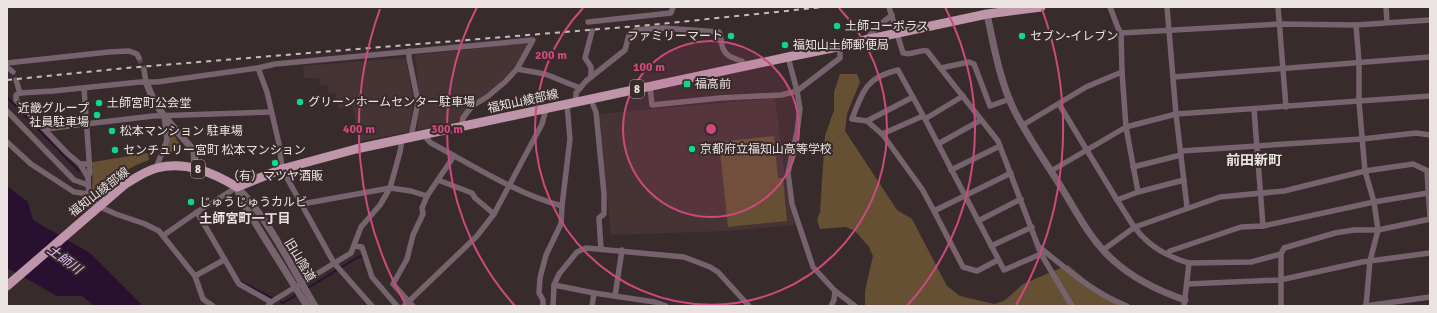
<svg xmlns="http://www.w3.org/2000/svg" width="1437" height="313" viewBox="0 0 1437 313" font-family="Signika,'Noto Sans JP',sans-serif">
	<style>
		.built { fill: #463334 }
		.green { fill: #665034 }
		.water { fill: #291031 }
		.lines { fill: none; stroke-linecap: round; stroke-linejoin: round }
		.stream { stroke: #291031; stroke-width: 2 }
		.minor-tunnel { stroke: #534647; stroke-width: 5.5; stroke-dasharray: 5.5 3; stroke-linecap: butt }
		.minor { stroke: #77636d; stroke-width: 5.5 }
		.tertiary { stroke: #77636d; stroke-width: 7 }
		.primary { stroke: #bf95aa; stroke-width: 9 }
		.rail { stroke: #c6bcbc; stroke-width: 2; stroke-dasharray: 5 5; stroke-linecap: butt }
		.ring { fill: none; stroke: #cc4a7d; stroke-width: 2 }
		.poi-dot { fill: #09d98b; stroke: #382b2c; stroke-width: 1.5 }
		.labels { text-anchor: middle; stroke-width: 4; stroke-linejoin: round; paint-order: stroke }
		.shield { fill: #382b2c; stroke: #b5abab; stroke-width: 1 }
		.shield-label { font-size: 11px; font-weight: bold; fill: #ebe2e2 }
		.poi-label { font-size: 12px; fill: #ebe2e2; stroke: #382b2c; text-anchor: start }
		.street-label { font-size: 12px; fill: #ebe2e2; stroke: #382b2c }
		.neighbourhood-label { font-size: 13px; font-weight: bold; fill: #ebe2e2; stroke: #382b2c }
		.water-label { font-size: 13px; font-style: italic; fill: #eebffe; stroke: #382b2c }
		.quarter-label { font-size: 14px; font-weight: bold; fill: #ebe2e2; stroke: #382b2c }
		.centre { fill: #cc4a7d; stroke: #382b2c; stroke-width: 2 }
		.ring-label { font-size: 12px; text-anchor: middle; font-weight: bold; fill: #cc4a7d; stroke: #382b2c; stroke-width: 4; stroke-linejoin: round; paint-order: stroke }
	</style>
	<rect width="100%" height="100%" fill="#382b2c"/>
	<g class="built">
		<polygon points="527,43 528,46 519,69 473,106 460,123 417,130 420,105 415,55"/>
		<polygon points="403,58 406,59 413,101 409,132 360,141 352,106 339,109 335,93 329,94 327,85 321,86 319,78 304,78 303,66"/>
		<polygon points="775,98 786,184 795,225 728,231 611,235 598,114"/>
	</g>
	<g class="green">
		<polygon points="840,74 857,74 860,82 847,114 845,131 897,210 912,219 947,286 960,296 994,304 1004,301 1023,284 1068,265 1103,294 1126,306 865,306 865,291 873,256 869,247 855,231 846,227 820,229 817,220 820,212 825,136 834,110 834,92"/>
		<polygon points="170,135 174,135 182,148 181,152 173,152 166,153 165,152"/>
		<polygon points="774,136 778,178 783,178 787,221 728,227 719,142"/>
		<path d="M148,153L149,160C127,167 110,181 92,195L93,162Z"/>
	</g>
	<polygon class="water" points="7,186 28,202 33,220 90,253 143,306 94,306 82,296 57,296 7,268"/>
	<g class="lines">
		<g class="stream">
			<polyline points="7,97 79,171"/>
			<polyline points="241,282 274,299"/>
			<polyline points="306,289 360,256 362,256 363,258"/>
			<polyline points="281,302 283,303 298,294"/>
		</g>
		<polyline class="minor-tunnel" points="139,58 144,70"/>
		<g class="minor">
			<path d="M889,7L903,53C912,56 919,49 927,51L998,141L1041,254L1072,306"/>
			<path d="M1110,7L1118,28L1121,33L1122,72L1126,127L1138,192L1117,200C1126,213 1133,229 1145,239C1156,250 1174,259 1189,263"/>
			<polyline points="1167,7 1176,114 1187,207"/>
			<polyline points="1278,7 1286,107"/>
			<polyline points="1386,7 1387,22"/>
			<polyline points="588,22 671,13 673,7"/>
			<polyline points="1356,25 1359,62 1359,102 1365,171 1374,202 1378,230 1370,261 1366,306"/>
			<polyline points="1121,33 1279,24 1356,25 1430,20"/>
			<polyline points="866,39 877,27 892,15"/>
			<polyline points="409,51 409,58 418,102 411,137"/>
			<polyline points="788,57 797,91 800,109 797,132 788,173 792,204 813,267 835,291 855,306"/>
			<polyline points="7,63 109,52 129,51 137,54 139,58"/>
			<polyline points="7,67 13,72"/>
			<polyline points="258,68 267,92 279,144 282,169 334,263 372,306"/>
			<polyline points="941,68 969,62 974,64 990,106 1010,99"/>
			<polyline points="517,69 545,74 580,88"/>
			<polyline points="144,70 146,82"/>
			<polyline points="591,77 591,67 585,58 592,31"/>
			<polyline points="1173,77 1430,57"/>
			<polyline points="16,80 20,93"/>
			<polyline points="650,86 652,105 720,98 781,95 797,91 840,58 840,46"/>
			<polyline points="84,88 90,173 88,177 89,198 98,206 116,214 145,224 159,231 195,276 203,299 213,306"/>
			<polyline points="963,96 925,119 1004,270 1041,254"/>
			<path d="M576,102V93L586,81L625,50L629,35L636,30L648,29L663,28L719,32C721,36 721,41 722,45C724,56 733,58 742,61L743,67"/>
			<polyline points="1059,104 1117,200"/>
			<polyline points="593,105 596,112 604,194 604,214 599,218 601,249"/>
			<polyline points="1254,109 1263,226"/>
			<polyline points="7,111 74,180 88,185"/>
			<path d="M925,119L898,70C867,77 863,90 852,119L867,121L883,135L922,189L934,211L1011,173"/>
			<polyline points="867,121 913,97"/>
			<polyline points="1023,125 1086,87 1122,72"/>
			<polyline points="44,129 153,116 271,112"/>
			<path d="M427,134V139L431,143C474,166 515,193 562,206"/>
			<polyline points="882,134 923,116"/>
			<polyline points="7,142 31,164 74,192 89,194"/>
			<polyline points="938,144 981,120"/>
			<polyline points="1181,151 1362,139 1416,133 1430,135"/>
			<polyline points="80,164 88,177"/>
			<polyline points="90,164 80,164 67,153 16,100 16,95 20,93 53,91 140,82 157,82 258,68 275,64 533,40 517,69 505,82 487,97 472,106 463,118 461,127"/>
			<polyline points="1133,167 1181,155"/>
			<polyline points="156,168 167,140 164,116"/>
			<polyline points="951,170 1000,146"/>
			<polyline points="1051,171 1126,127 1176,114 1430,96"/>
			<polyline points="1427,171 1430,218"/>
			<polyline points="438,180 472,193 475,198 494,214"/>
			<polyline points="1138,192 1184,180"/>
			<polyline points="302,204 390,188 411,191 427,196 454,156"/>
			<polyline points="934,211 963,267 977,271 998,260"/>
			<polyline points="197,212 239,284 271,302"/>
			<polyline points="978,221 1021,199"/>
			<polyline points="164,235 197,212 237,187"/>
			<polyline points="354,246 362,247 372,277 397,306"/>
			<polyline points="991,246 1032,227"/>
			<path d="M1039,247C1067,269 1093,293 1127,306"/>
			<polyline points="1103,250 1135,227 1220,197 1284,191 1365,171 1413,164 1430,172"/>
			<polyline points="1167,254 1170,251 1241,227 1263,226 1374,202 1428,193"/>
			<polyline points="195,276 224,260"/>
			<polyline points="1187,284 1280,280 1362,262 1430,253"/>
			<polyline points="554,285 594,293 655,302 666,306"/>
			<polyline points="615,296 622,250"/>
			<polyline points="268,306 271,302 351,253 361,227 380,205 390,188 400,152 402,139"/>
			<polyline points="404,306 477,236 494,214 542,124 546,109"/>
			<polyline points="413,306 393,284 407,259 413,235 423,214 422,208 427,196"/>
			<polyline points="543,306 543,300 539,293 540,278 546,255 561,224 562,206 570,139 567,104"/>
			<polyline points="553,306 554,285 559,274 577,252 586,248 684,257 710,267 718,272 749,306"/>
			<polyline points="592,306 594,293"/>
			<polyline points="831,306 834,300 835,291"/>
			<polyline points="1184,306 1189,263 1251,262 1281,254 1284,248 1335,233 1354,230 1378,230 1430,219"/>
			<polyline points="1281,306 1281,254"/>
			<polyline points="1365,306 1430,297"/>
		</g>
		<g class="tertiary">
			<path d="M987,14C994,47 1000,82 1015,112C1029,139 1047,164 1063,190C1078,215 1092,242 1114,261C1135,280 1159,291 1185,300"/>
			<polyline points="146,82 154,101 164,116 194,151 195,168"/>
			<path d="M237,187C269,219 291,267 315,306"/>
			<polyline points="238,191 244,205 307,306"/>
		</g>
		<path class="primary" d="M7,286L124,185C134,179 145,171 157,168C186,161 212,172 237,187L282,169L356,149L788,57L852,44L865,40L987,14L1041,7"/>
		<polyline class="rail" points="7,80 126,68 650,25 824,7"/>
	</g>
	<circle cx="711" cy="129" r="88" fill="#cc4a7d" fill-opacity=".12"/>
	<g class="ring">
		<circle cx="711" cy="129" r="88"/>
		<path d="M839 8A176 176 0 1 1 583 8"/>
		<path d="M515 306A264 264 0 0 1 477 7M945 7A264 264 0 0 1 907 306"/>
		<path d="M406 305A352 352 0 0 1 380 9M1042 9A352 352 0 0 1 1016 305"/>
	</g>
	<g class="poi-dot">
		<circle cx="837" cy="26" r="4"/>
		<circle cx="731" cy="36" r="4"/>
		<circle cx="1022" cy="36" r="4"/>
		<circle cx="785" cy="45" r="4"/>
		<rect x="683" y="80" width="8" height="8" rx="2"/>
		<circle cx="300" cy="102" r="4"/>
		<circle cx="99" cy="103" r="4"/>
		<circle cx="97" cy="115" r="4"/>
		<circle cx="112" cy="131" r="4"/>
		<circle cx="692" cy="149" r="4"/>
		<circle cx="115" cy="150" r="4"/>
		<circle cx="275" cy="163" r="4"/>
		<circle cx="191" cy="202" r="4"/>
	</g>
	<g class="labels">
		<g class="shield">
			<rect x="630" y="80" width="14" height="18" rx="3"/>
			<rect x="191" y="160" width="14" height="18" rx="3"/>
		</g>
		<g class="shield-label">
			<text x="637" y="93">8</text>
			<text x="198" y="173">8</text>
		</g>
		<g class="poi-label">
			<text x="845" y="30">土師コーポラス</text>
			<text x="723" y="40" text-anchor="end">ファミリーマート</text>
			<text x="1030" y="40">セブン-イレブン</text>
			<text x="793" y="49">福知山土師郵便局</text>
			<text x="695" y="88">福高前</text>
			<text x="308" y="106">グリーンホームセンター駐車場</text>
			<text x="107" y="107">土師宮町公会堂</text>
			<text x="89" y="112" text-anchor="end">近畿グループ<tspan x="89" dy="14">社員駐車場</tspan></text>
			<text x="120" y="135">松本マンション 駐車場</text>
			<text x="700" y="153">京都府立福知山高等学校</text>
			<text x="123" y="154">センチュリー宮町 松本マンション</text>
			<text x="275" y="180" text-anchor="middle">（有）マツヤ酒販</text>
			<text x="199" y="206">じゅうじゅうカルビ</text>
		</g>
		<g class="street-label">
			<text transform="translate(523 101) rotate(-12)" y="4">福知山綾部線</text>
			<text transform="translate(99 192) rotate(-38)" y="4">福知山綾部線</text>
			<text transform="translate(300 260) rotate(59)" y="4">旧山陰道</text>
		</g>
		<g class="neighbourhood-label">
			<text x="245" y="223">土師宮町一丁目</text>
		</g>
		<g class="water-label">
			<text transform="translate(65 259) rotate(36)" y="5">土師川</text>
		</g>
		<g class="quarter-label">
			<text x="1254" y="165">前田新町</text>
		</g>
	</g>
	<circle cx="711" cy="129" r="6" class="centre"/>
	<g class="ring-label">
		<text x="551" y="59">200 m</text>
		<text x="649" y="71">100 m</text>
		<text x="447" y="133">300 m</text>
		<text x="359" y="133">400 m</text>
	</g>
	<rect width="1437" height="313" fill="none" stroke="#ebe2e2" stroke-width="16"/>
</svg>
